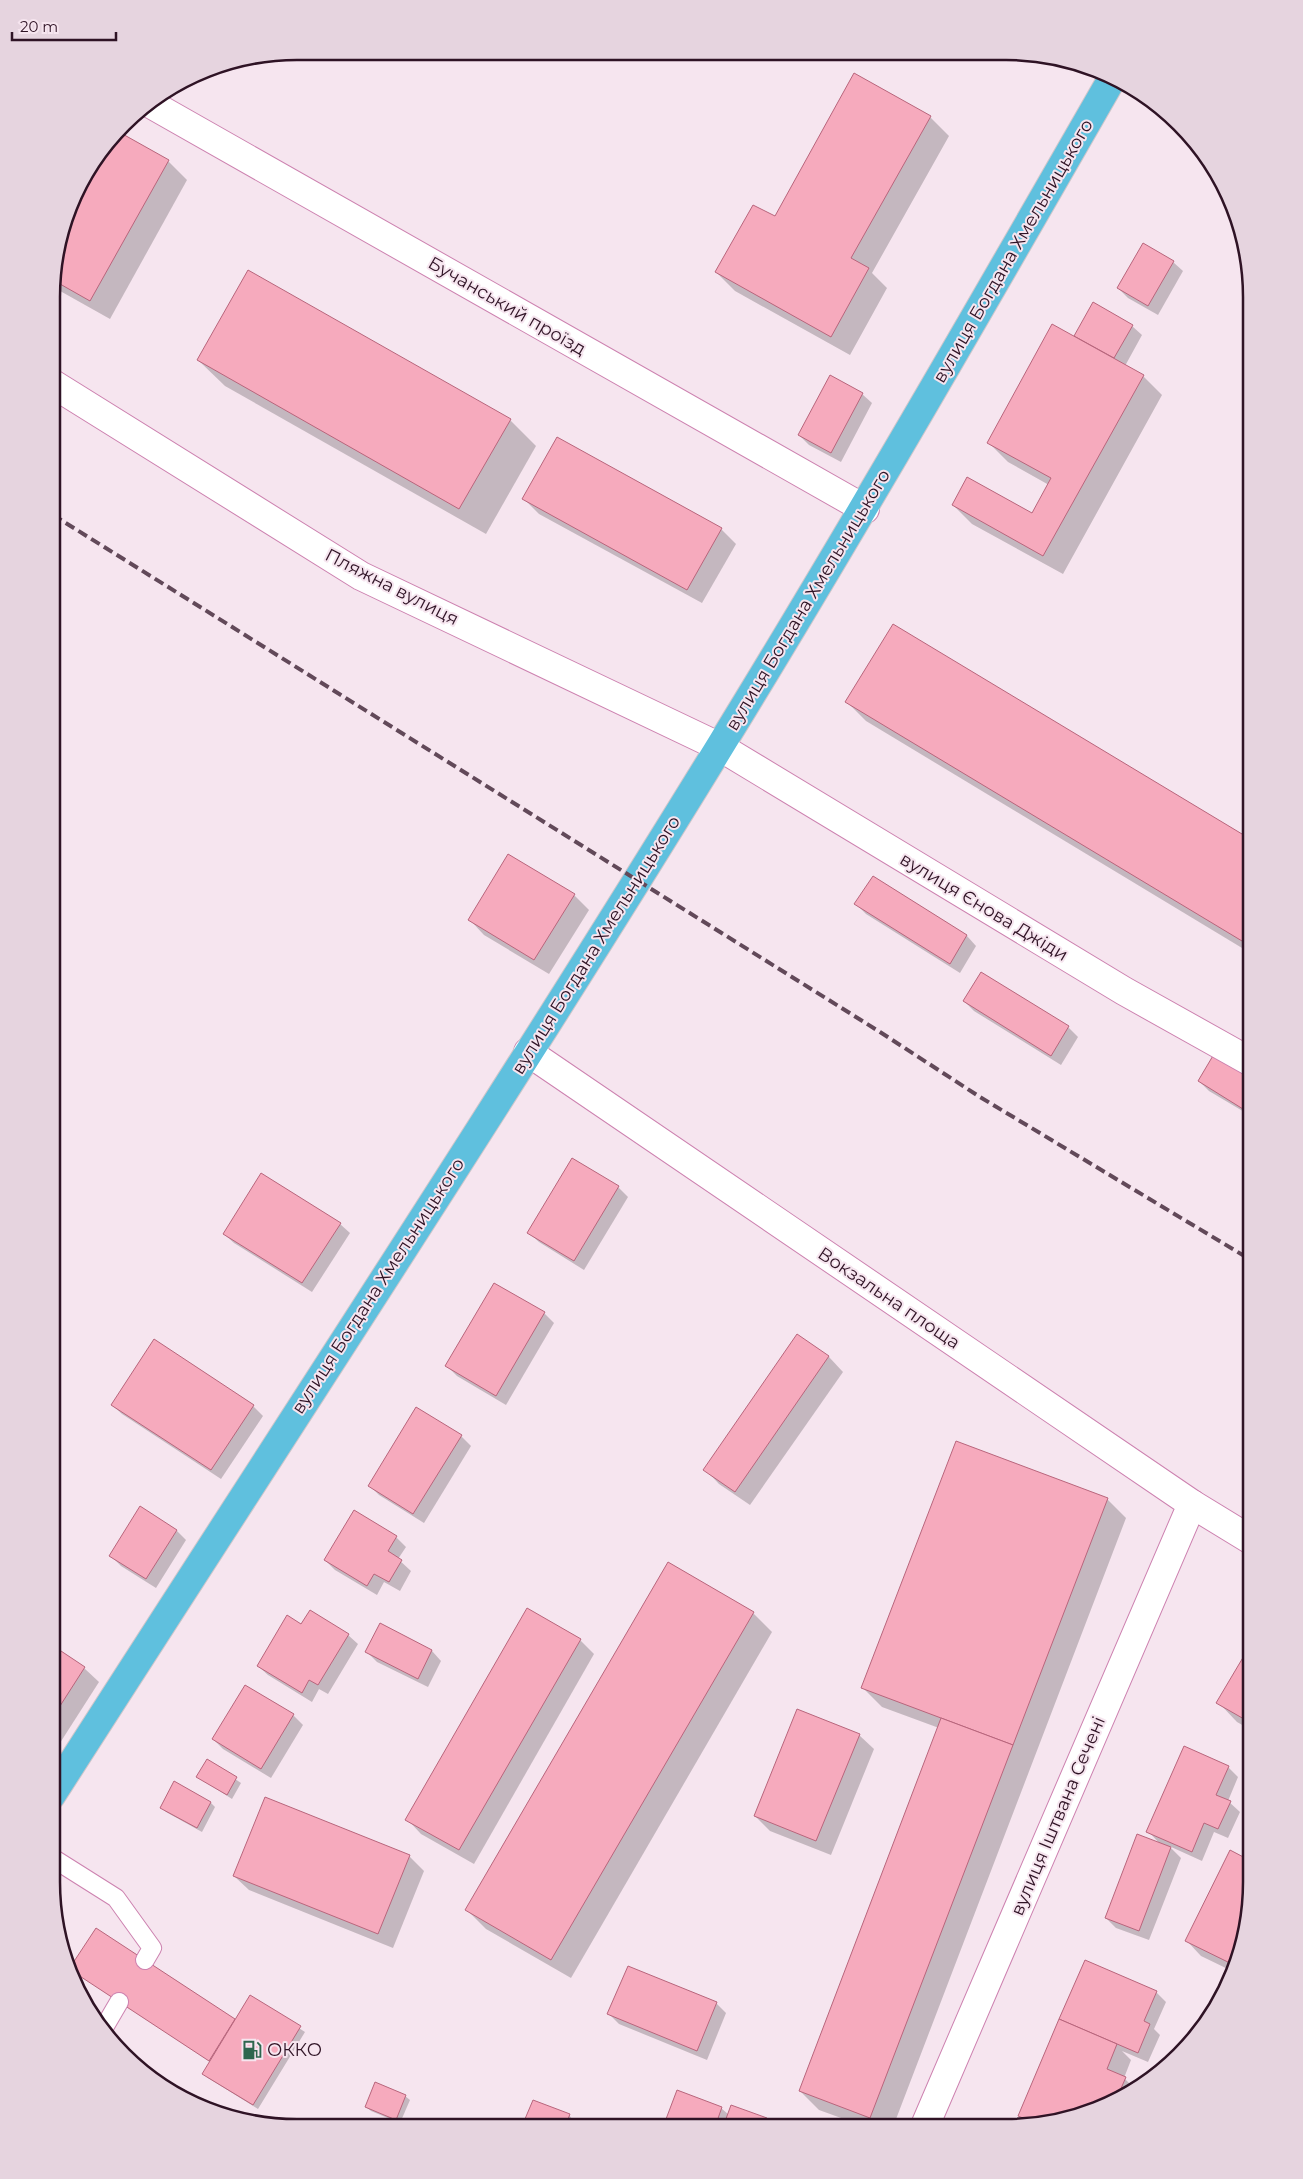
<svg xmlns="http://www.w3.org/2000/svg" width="1303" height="2179" viewBox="0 0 1303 2179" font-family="Montserrat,sans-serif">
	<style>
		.shadow { fill: #0003 }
		.building { fill: #f6aabd; stroke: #b8657c }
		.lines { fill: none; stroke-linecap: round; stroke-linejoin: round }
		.service-casing { stroke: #cd82b0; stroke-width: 20 }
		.minor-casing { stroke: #cd82b0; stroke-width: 30 }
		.tertiary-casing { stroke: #cd82b0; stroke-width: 30 }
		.trunk-casing { stroke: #cdc6cb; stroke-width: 30 }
		.service { stroke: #fff; stroke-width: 18 }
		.minor { stroke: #fff; stroke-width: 28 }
		.tertiary { stroke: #fff; stroke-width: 28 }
		.trunk { stroke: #5fc0de; stroke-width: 28 }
		.rail { stroke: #624959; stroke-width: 4; stroke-dasharray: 10 5; stroke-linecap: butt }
		.labels { text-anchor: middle; stroke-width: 4; stroke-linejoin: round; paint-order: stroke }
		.street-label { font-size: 18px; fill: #2f1325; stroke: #f6e5ef }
		.poi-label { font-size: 18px; fill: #2f1325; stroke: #f6e5ef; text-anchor: start }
		.rim { fill: none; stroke: #2f1325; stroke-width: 2.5 }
	</style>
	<rect width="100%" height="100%" fill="#f6e5ef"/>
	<g class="shadow">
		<polygon points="930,117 949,136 872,273 887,288 850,355 735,291 716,272 775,218"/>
		<polygon points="118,133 168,161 187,180 110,319 53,287 53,265 77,188"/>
		<polygon points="1173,262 1183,271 1158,315 1128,298 1118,288"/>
		<polygon points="1132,326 1142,335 1125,366 1143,376 1162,395 1063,574 972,524 953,505 1032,515 1049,485 1008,462 989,443 1080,340 1076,336"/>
		<polygon points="198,360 510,420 536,446 486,534 225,386"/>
		<polygon points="862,394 872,403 841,462 809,445 799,435"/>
		<polygon points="524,499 721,529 736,544 702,603 539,514"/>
		<polygon points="847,702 1252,842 1252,954 866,721"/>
		<polygon points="873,877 967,936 976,946 960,973 866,914 856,904"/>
		<polygon points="574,895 589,910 549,974 484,935 470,920"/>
		<polygon points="982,973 1068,1027 1078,1037 1061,1065 974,1011 964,1001"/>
		<polygon points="1215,1056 1251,1078 1251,1116 1209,1091 1199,1081"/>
		<polygon points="572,1160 618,1187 628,1197 584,1270 539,1242 529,1233"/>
		<polygon points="340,1224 350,1233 312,1292 234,1243 224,1234"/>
		<polygon points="544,1313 554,1323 506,1405 457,1376 447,1366"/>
		<polygon points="797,1336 829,1357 843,1372 750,1505 719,1484 705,1469"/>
		<polygon points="112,1405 253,1406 263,1416 221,1479 122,1414"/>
		<polygon points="461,1436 471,1446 424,1523 379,1495 369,1485"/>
		<polygon points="1107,1499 1126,1518 893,2127 866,2127 819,2110 800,2091 939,1728 882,1707 863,1688"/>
		<polygon points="177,1531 186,1540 156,1588 121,1566 111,1556"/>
		<polygon points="396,1537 406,1547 398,1559 411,1571 400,1591 384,1582 377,1595 335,1570 325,1560"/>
		<polygon points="753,1613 772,1632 571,1978 486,1929 467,1910"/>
		<polygon points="381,1625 432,1651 441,1661 428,1687 377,1662 367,1652"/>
		<polygon points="302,1626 348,1635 358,1644 328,1694 319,1689 312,1702 268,1675 258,1666"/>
		<polygon points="580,1640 594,1654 474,1864 421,1834 407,1819"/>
		<polygon points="1251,1646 1251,1730 1237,1722 1218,1702"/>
		<polygon points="52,1647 84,1668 99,1682 51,1757"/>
		<polygon points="293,1715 303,1725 271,1778 223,1749 213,1739"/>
		<polygon points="859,1735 874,1749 831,1855 770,1831 755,1816"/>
		<polygon points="208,1761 241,1783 232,1799 198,1777"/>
		<polygon points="1228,1767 1238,1777 1228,1801 1240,1812 1228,1838 1214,1832 1202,1861 1169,1846 1181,1858 1149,1940 1116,1928 1106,1918 1161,1845 1148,1831"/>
		<polygon points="211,1803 215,1807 202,1832 166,1812 161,1807"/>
		<polygon points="1230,1852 1251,1862 1251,1899 1234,1972 1201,1956 1187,1941"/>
		<polygon points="409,1856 424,1871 393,1948 249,1890 234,1876"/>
		<polygon points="96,1930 236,2021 251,1997 305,2032 258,2109 208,2078 204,2074 211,2062 70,1969"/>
		<polygon points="1085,1962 1156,1992 1166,2002 1154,2029 1160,2035 1148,2062 1122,2051 1131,2060 1124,2078 1135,2089 1100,2109 1028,2124 1020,2116"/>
		<polygon points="716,2003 726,2013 707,2060 619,2024 609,2014"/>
		<polygon points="405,2096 410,2100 400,2123 371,2111 366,2107"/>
		<polygon points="534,2101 569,2115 578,2127 524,2126"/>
		<polygon points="721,2108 729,2115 766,2119 774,2127 665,2127"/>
	</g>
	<g class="building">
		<polygon points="854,73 931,116 851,258 869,268 831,337 715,272 753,205 775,216"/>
		<polygon points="119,132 169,160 90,301 53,280 53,265 77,188"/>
		<polygon points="1143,243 1174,261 1148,306 1117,288"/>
		<polygon points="248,270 511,419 459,509 197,360"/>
		<polygon points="1093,302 1133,325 1114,358 1074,336"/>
		<polygon points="1052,324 1144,375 1043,556 952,505 967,477 1032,513 1051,478 987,443"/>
		<polygon points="830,375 863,393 831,453 798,435"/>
		<polygon points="557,437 722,528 687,590 522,499"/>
		<polygon points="893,624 1252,840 1252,947 845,702"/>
		<polygon points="508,854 575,894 534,960 468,920"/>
		<polygon points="873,876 967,935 950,964 854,904"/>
		<polygon points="981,972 1069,1026 1051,1056 963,1001"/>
		<polygon points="1214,1054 1251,1077 1251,1114 1198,1081"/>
		<polygon points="572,1158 619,1186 574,1261 527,1233"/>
		<polygon points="261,1173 341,1223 302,1283 223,1234"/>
		<polygon points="494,1283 545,1312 496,1396 445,1366"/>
		<polygon points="797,1334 829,1356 735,1492 703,1470"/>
		<polygon points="154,1339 254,1405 211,1470 111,1405"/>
		<polygon points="416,1407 462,1435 413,1514 368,1486"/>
		<polygon points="956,1441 1108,1498 1013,1745 861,1688"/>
		<polygon points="140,1506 177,1530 146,1579 109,1556"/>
		<polygon points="354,1510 397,1536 388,1551 402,1560 389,1582 374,1574 367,1586 324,1560"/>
		<polygon points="668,1562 754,1612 551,1960 465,1910"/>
		<polygon points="527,1608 581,1639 459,1850 405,1820"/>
		<polygon points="310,1610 349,1634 318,1685 309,1680 302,1693 257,1666 287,1615 301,1624"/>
		<polygon points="380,1623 432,1650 418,1679 365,1652"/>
		<polygon points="1251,1644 1251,1723 1216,1703"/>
		<polygon points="52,1645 85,1667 51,1720"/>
		<polygon points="245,1685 294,1714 261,1769 212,1739"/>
		<polygon points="797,1709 860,1734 816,1841 754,1816"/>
		<polygon points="941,1718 1013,1745 870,2118 799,2091"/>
		<polygon points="1184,1746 1229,1766 1216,1795 1231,1801 1218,1829 1204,1823 1192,1852 1146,1832"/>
		<polygon points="207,1759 237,1777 227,1795 196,1777"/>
		<polygon points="174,1781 211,1802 197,1828 160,1808"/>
		<polygon points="265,1797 410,1855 378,1934 233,1876"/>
		<polygon points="1137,1834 1171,1847 1139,1931 1105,1918"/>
		<polygon points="1230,1850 1251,1861 1251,1899 1236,1966 1185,1941"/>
		<polygon points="96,1928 235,2019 209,2061 69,1969"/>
		<polygon points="1085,1960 1157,1991 1144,2021 1150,2024 1138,2053 1059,2019"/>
		<polygon points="628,1966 717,2002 697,2051 607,2014"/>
		<polygon points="250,1995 301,2026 253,2105 202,2074"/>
		<polygon points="1059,2019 1117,2044 1107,2069 1126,2077 1116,2100 1100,2109 1033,2122 1018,2116"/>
		<polygon points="375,2082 406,2095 396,2120 365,2107"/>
		<polygon points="677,2090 722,2107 715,2127 663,2127"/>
		<polygon points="533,2100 570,2114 565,2127 522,2126"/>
		<polygon points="731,2105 767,2118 763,2127 723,2127"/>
	</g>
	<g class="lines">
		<defs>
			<g id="service">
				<polyline points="51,1857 116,1898 152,1948 145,1960"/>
				<polyline points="102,2031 119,2002"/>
			</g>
			<g id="minor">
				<polyline points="149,103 865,509"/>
				<polyline points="53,384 361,576 720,747 1124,991 1251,1062"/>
				<polyline points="1192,1504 1251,1540"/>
			</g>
			<polyline id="tertiary" points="528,1052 1192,1504 924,2128"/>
			<path id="trunk" d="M51,1796C276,1445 505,1097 722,743C857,523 985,300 1113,77"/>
		</defs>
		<use href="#service" class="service-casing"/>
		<use href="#minor" class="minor-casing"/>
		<use href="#tertiary" class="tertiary-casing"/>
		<use href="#trunk" class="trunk-casing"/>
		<use href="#service" class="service"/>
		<use href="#minor" class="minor"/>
		<use href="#tertiary" class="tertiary"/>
		<use href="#trunk" class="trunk"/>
		<polyline class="rail" points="53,515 880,1032 980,1097 1251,1260"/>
	</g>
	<defs>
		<symbol id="fuel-bare" viewBox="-9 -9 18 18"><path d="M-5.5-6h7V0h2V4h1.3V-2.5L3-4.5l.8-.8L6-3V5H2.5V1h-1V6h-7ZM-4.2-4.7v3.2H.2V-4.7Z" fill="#2e664e" stroke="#f6e5ef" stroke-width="2.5" paint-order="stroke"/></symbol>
	</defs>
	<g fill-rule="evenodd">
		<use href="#fuel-bare" x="238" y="2036" width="28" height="28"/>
	</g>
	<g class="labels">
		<g class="street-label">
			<text transform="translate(1013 251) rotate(-60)" y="6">вулиця Богдана Хмельницького</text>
			<text transform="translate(507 306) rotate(30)" y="6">Бучанський проїзд</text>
			<text transform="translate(392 587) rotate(27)" y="6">Пляжна вулиця</text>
			<text transform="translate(808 600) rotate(-59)" y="6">вулиця Богдана Хмельницького</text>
			<text transform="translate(984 907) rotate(31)" y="6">вулиця Єнова Джіди</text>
			<text transform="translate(596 945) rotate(-58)" y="6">вулиця Богдана Хмельницького</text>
			<text transform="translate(378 1286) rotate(-57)" y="6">вулиця Богдана Хмельницького</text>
			<text transform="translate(889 1298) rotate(34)" y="6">Вокзальна площа</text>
			<text transform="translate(1058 1816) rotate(-67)" y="6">вулиця Іштвана Сечені</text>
		</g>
		<g class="poi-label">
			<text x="267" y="2056">ОККО</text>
		</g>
	</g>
	<path d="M0 0H1303V2179H0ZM297 60H1006A237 237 0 0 1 1243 297V1882A237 237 0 0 1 1006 2119H297A237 237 0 0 1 60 1882V297A237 237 0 0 1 297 60Z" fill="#e6d4df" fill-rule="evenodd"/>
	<path class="rim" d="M297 60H1006A237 237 0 0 1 1243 297V1882A237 237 0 0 1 1006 2119H297A237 237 0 0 1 60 1882V297A237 237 0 0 1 297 60Z"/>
	<path d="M12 32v8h104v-8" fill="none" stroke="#2f1325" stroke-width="2.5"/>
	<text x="20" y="32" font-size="15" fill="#2f1325" stroke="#f6e5ef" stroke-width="4" paint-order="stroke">20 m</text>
</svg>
